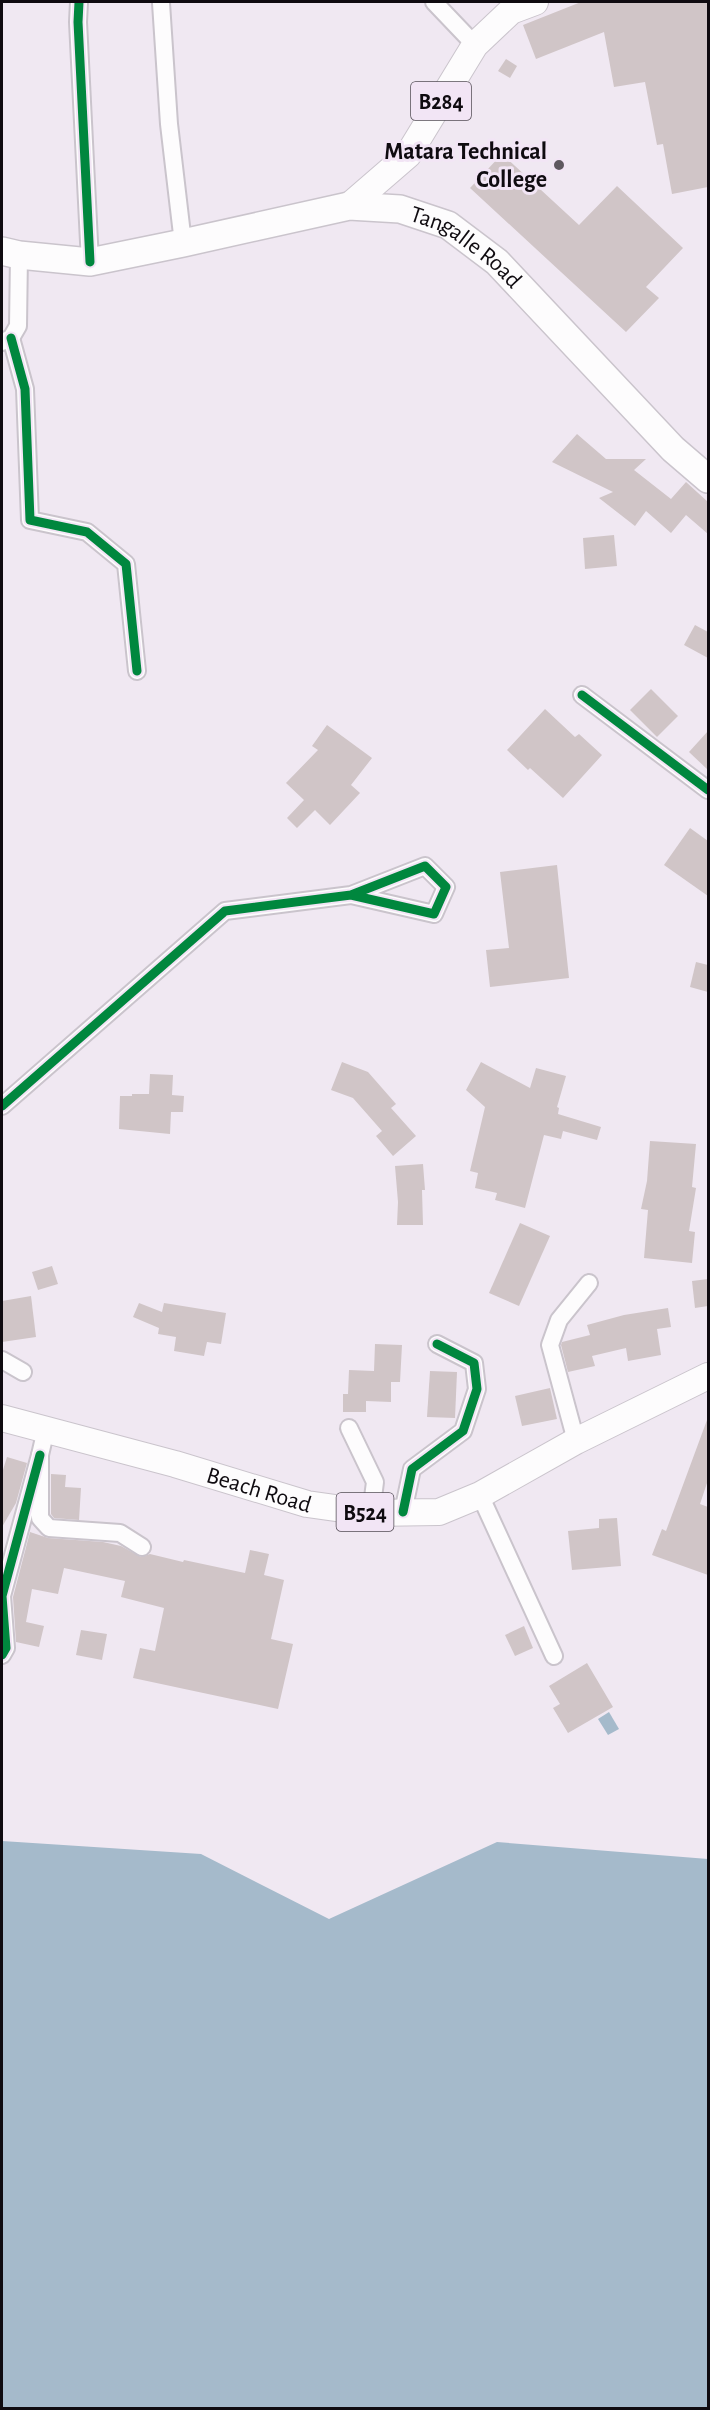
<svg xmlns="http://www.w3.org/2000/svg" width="710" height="2410" viewBox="0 0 710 2410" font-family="'Alegreya Sans',sans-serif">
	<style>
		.water { fill: #a5bacb }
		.building { fill: #d0c5c7 }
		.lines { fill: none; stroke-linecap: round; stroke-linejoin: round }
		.minor-casing { stroke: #cac4cc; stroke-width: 20 }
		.primary-casing { stroke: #cac4cc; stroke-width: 28 }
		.trunk-casing { stroke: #cac4cc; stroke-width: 30 }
		.minor { stroke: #fdfcfd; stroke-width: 16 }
		.primary { stroke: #fdfcfd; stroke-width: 26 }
		.trunk { stroke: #fdfcfd; stroke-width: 27 }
		.cycleway-casing { stroke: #f2e5f5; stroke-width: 13 }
		.cycleway { stroke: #00873e; stroke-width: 9 }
		.poi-dot { fill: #5e585f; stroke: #f2e5f5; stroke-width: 2 }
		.labels { text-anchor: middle; stroke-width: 6; stroke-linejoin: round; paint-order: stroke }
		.shield { fill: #f2e5f5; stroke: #534c55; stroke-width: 1.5 }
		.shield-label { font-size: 22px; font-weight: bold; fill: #0f0b10 }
		.poi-label { font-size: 24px; font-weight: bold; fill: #0f0b10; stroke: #f2e5f5; text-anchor: end }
		.street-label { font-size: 24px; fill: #0f0b10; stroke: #f2e5f5 }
	</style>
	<rect width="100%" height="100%" fill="#f0e8f2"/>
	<g class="water">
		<polygon points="609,1712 619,1729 608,1735 598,1719"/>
		<polygon points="2,1841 201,1854 329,1919 497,1842 708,1859 708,2408 2,2408"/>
	</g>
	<g class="building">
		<polygon points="581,2 708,2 708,187 672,194 663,144 657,145 645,82 614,87 604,32 536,59 523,25"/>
		<polygon points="506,59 517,66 510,78 498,71"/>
		<polygon points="502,154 579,225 617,186 683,248 646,287 659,298 626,332 470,188"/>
		<polygon points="577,434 606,459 646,459 634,470 671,499 686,482 708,502 708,534 686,515 671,533 646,511 635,526 599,498 613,492 552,462"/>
		<polygon points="614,535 617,566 585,569 583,538"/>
		<polygon points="695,625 708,632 708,658 684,645"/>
		<polygon points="651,689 678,716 657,737 630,710"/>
		<polygon points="545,709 575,737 579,734 602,755 563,798 530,768 528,770 507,750"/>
		<polygon points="327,725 372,758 351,785 360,793 330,825 315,810 297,828 287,818 304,800 286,783 318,750 312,746"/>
		<polygon points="708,731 708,770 689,752"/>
		<polygon points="690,828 708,841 708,896 664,865"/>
		<polygon points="557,865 569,978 490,987 486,950 509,948 500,872"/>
		<polygon points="696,962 708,965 708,992 690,987"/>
		<polygon points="342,1062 368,1072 396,1104 391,1108 416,1136 393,1156 376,1136 382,1131 353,1098 331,1090"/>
		<polygon points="481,1062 530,1088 536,1068 566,1076 557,1107 559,1108 558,1114 601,1127 597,1140 563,1131 561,1139 544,1135 525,1208 495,1200 497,1193 475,1188 478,1173 470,1171 485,1107 466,1090"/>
		<polygon points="150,1074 173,1075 172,1095 184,1096 183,1112 171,1112 170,1134 119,1129 120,1096 132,1096 132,1094 149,1094"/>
		<polygon points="650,1141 696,1144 692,1187 696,1188 689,1231 695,1232 692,1263 644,1258 648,1210 641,1209 647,1181"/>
		<polygon points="423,1164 425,1190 422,1190 423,1225 397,1225 398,1202 395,1166"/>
		<polygon points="520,1223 550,1236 519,1306 489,1293"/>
		<polygon points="52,1266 58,1284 38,1290 32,1272"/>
		<polygon points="708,1279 708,1306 695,1308 692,1281"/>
		<polygon points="31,1296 36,1337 2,1342 2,1301"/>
		<polygon points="139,1303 162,1312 164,1303 226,1313 221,1344 207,1342 204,1356 174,1351 176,1337 158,1334 159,1328 133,1317"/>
		<polygon points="668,1308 671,1327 657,1329 661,1355 628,1361 626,1348 592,1356 595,1366 568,1372 561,1345 562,1342 590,1335 587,1325 624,1315"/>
		<polygon points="375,1344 402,1345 400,1382 391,1382 391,1402 366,1401 366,1412 343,1412 343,1394 348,1394 349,1370 374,1371"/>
		<polygon points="430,1371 457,1372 455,1418 427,1417"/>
		<polygon points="550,1388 557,1419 522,1426 515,1396"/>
		<polygon points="707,1420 708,1420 708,1480 700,1504 708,1507 708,1575 652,1555 662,1529 666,1531"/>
		<polygon points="7,1457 27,1463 16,1503 2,1527 2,1473"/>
		<polygon points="51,1474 66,1475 65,1487 81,1488 79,1520 54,1518 51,1514"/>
		<polygon points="617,1518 621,1566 572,1570 568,1531 599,1528 599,1519"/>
		<polygon points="30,1532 48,1538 103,1542 121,1546 141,1557 150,1554 183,1562 184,1560 245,1573 250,1550 269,1554 264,1575 284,1580 271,1639 293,1644 278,1709 133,1678 140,1648 155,1651 164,1608 121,1597 125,1581 64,1568 58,1594 32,1589 26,1622 44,1626 39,1647 16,1642 13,1597"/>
		<polygon points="524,1626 533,1648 515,1656 505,1635"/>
		<polygon points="81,1630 107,1634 102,1660 76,1655"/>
		<polygon points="587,1663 613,1707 568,1733 553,1708 560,1704 549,1686"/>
	</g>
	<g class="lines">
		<defs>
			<g id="minor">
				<polyline points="79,2 78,22 90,262"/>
				<polyline points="434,2 475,45"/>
				<polyline points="161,3 169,124 183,243"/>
				<polyline points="11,338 25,389 30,520 87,532 126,564 137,671"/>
				<polyline points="2,342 11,338 18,326 19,255"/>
				<polyline points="582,695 708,790"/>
				<polyline points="2,1106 225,911 351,895 425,866 446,887 434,914 351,895"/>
				<polyline points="2,1360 23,1372"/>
				<polyline points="349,1428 375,1482 371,1513"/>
				<polyline points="46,1429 40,1455 40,1518 49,1528 120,1533 142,1547"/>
				<polyline points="576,1441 550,1345 559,1320 589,1283"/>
				<polyline points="480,1495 554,1656"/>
				<polyline points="403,1512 412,1469 463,1431 477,1389 474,1363 437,1344"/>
				<polyline points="2,1655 6,1648 2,1596 40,1455"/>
			</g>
			<g id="primary">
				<polyline points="349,206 408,155 475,45 511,11 535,2"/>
				<path id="s1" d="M2,1418L175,1464L307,1504L371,1513L439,1512L480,1495L576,1441L708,1376"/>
			</g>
			<g id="trunk">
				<path id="s2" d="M2,251L19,255L90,262L183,243L349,206L400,209L448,225L497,262L673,449L708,479"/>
			</g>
		</defs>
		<use href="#minor" class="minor-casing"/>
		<use href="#primary" class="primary-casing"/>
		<use href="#trunk" class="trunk-casing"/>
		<use href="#minor" class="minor"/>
		<use href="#primary" class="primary"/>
		<use href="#trunk" class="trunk"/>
		<defs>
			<g id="cycleway">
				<polyline points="79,2 78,22 90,262"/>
				<polyline points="11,338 25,389 30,520 87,532 126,564 137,671"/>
				<polyline points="582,695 708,790"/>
				<polyline points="2,1106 225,911 351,895 425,866 446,887 434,914 351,895"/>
				<polyline points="403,1512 412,1469 463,1431 477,1389 474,1363 437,1344"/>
				<polyline points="2,1655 6,1648 2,1596 40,1455"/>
			</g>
		</defs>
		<use href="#cycleway" class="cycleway-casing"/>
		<use href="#cycleway" class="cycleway"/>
	</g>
	<circle class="poi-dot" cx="559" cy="165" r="6"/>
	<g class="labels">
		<g class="shield">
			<rect x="411" y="82" width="60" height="38" rx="4.5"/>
			<rect x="336.5" y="1493" width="57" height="38" rx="4.5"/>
		</g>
		<g class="shield-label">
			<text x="441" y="109">B284</text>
			<text x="365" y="1520">B524</text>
		</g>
		<g class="poi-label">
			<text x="547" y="159">Matara Technical<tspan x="547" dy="28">College</tspan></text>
		</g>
		<g class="street-label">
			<text dy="8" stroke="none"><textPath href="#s2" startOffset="482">Tangalle Road</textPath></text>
			<text dy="8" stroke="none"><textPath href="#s1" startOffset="267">Beach Road</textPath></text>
		</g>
	</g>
	<rect width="710" height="2410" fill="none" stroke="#0f0b10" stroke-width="6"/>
</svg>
